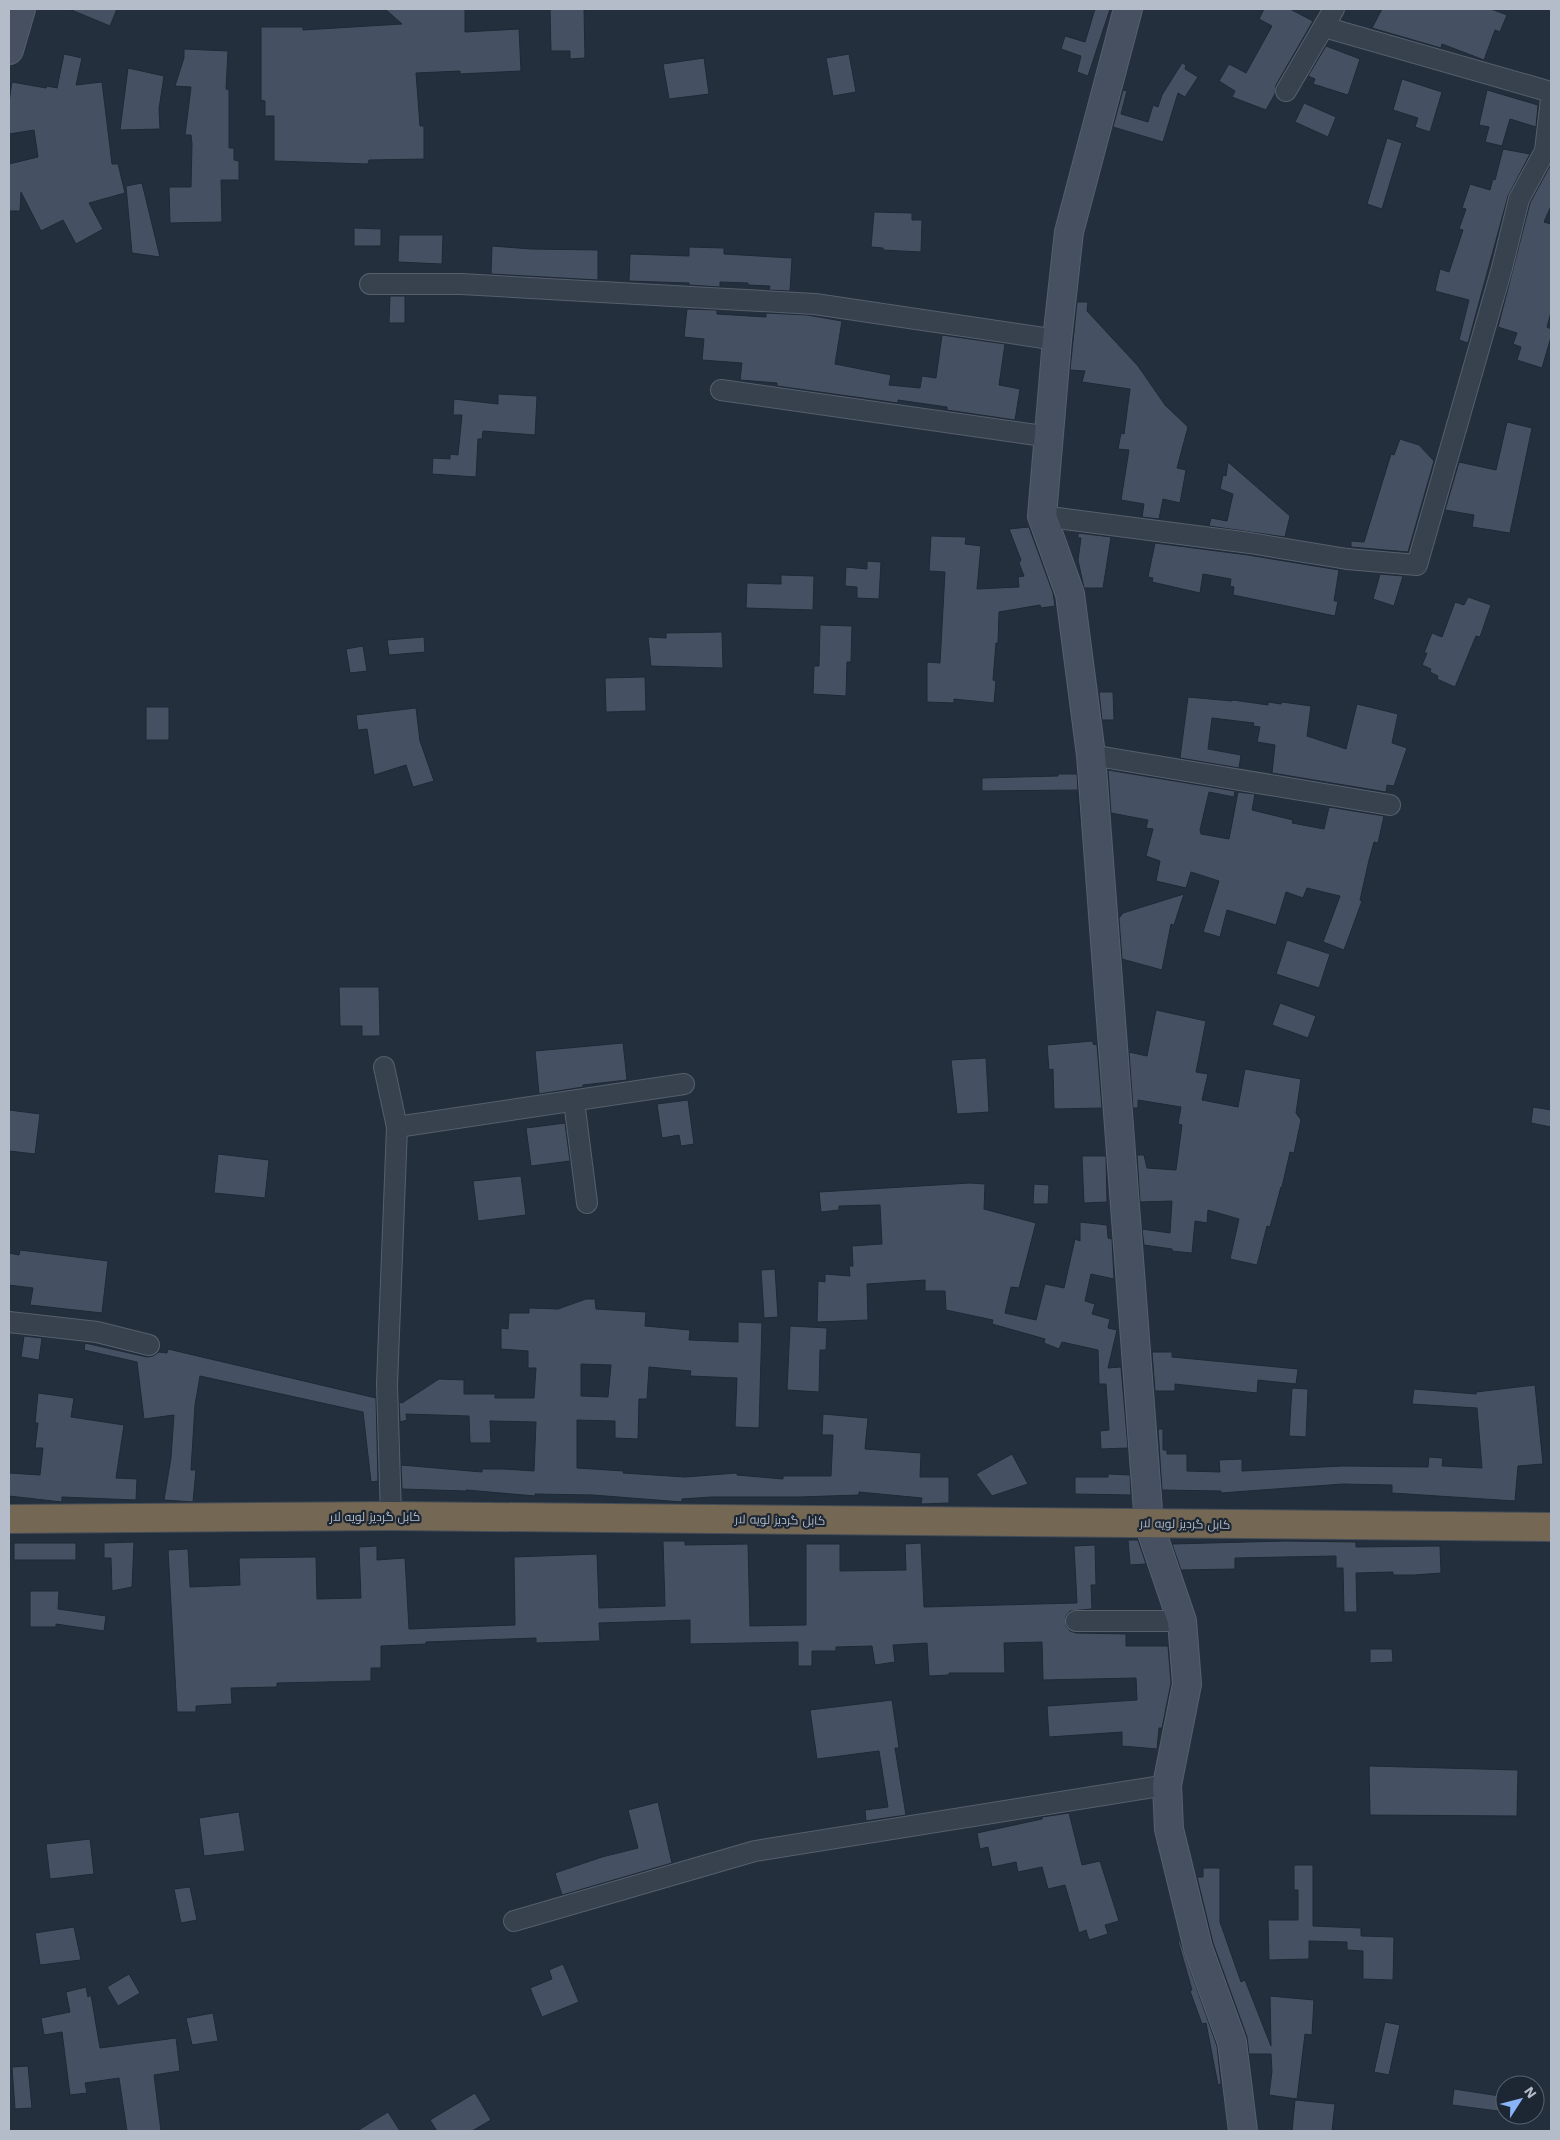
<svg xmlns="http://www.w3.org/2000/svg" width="1560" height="2140" viewBox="0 0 1560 2140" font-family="'Work Sans',Cairo,sans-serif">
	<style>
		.building { fill: #455162; stroke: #1f2835; fill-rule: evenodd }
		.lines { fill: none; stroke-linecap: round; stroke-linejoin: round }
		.street-casing { stroke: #565f6c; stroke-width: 22 }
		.secondary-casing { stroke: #565f6c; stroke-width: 30 }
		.highway-casing { stroke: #434c59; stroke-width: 30 }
		.street { stroke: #38414e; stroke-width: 20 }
		.secondary { stroke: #465061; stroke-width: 28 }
		.highway { stroke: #746855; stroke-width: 28 }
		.labels { text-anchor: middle; stroke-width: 4.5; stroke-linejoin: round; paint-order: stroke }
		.street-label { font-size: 12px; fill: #b4bcc9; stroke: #1d2633 }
	</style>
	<rect width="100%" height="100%" fill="#242f3e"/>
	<g class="building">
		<polygon points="69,9 117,9 110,26"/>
		<polygon points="385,9 465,9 465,32 519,29 521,71 460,74 460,71 416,73 420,126 424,126 424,159 369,160 368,164 274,161 274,116 265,116 265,101 261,100 261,27 303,27 303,30 402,24"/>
		<polygon points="550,9 584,9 585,58 570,59 570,51 551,51"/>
		<polygon points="1095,9 1110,9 1088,76 1077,72 1081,56 1061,49 1065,36 1085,42"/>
		<polygon points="1264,9 1290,9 1313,21 1276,85 1275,94 1266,110 1232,97 1235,91 1219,81 1229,64 1246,73 1272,26 1259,19"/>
		<polygon points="1382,9 1491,9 1507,15 1500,32 1495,30 1484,60 1442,44 1441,48 1372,28"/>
		<polygon points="1326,46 1360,59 1348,95 1313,84 1315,79 1308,76"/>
		<polygon points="184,49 228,51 226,89 229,90 229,148 234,148 234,160 239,161 239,180 221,180 222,222 170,223 169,187 191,187 192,144 191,135 185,135 191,87 175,86 184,58"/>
		<polygon points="64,54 82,58 76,85 102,82 112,164 118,164 125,193 89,203 103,229 76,244 63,220 41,231 21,192 20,211 9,211 9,164 38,157 34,130 9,134 9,102 12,82 46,88 47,86 57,88"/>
		<polygon points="849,54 856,92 833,96 826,58"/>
		<polygon points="704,58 709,94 669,99 663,64"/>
		<polygon points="1182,63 1186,65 1185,69 1198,77 1185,97 1178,93 1163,142 1113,127 1123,90 1127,91 1121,114 1148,122 1153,105 1158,107 1162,95"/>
		<polygon points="128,68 164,76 159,109 160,129 120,130"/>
		<polygon points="1402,79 1442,92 1430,132 1415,127 1418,118 1393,110"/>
		<polygon points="1487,90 1538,105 1536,127 1510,119 1502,146 1485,142 1489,127 1479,125"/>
		<polygon points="1304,103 1336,117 1328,137 1295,122"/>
		<polygon points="1387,138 1402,143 1382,209 1367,204"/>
		<polygon points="1503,149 1530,154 1508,196 1468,343 1459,340 1469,300 1435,291 1440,269 1449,272 1463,230 1459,229 1466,209 1462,208 1470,184 1490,190 1493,179 1495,180"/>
		<polygon points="1551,164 1551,206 1544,222 1551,224 1551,312 1547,327 1551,329 1551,337 1542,368 1517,360 1521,347 1513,344 1517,333 1498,327 1530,203"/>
		<polygon points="142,183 160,257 132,253 126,186"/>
		<polygon points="874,212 912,213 912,220 922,220 921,252 883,250 883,248 871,247"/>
		<polygon points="354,228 381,229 381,246 354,246"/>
		<polygon points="399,235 443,235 442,264 398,262"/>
		<polygon points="492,246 531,249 598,250 598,280 491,274"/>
		<polygon points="689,247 724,248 724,254 792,258 790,291 769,290 770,286 748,285 748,283 720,282 720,287 689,285 689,283 629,281 630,254 689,256"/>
		<polygon points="390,296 405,296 405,323 389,323"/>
		<polygon points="1077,302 1088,302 1087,311 1138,366 1165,405 1188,427 1177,468 1186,470 1180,503 1163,499 1159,519 1142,517 1144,504 1121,500 1129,450 1118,449 1121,433 1124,434 1130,389 1082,382 1085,371 1070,370"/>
		<polygon points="687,309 717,310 717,314 766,317 766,313 807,315 842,321 835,364 891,375 889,385 920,388 922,376 936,378 942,335 1005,344 999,385 1020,389 1015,420 947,410 947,407 898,400 898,403 777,386 777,383 740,380 742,363 702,360 704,339 684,337"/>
		<polygon points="498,394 537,396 535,435 483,431 482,439 478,439 476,477 432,474 433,458 450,459 450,454 458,455 462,415 453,415 454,399 498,404"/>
		<polygon points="1507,422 1532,428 1510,533 1472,527 1474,515 1445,510 1459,462 1496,470"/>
		<polygon points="1400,439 1419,445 1434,461 1408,552 1351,547 1351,541 1364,542 1391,454 1394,455"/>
		<polygon points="1228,462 1290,516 1285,537 1209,526 1211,518 1227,521 1233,494 1220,489 1223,475 1226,476"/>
		<polygon points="1029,527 1053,593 1055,606 1041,608 1040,605 999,612 998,643 996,643 993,680 996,681 994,703 954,699 954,703 927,702 927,662 940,663 945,572 929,571 931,536 966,537 965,544 981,546 977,589 1019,587 1018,577 1024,576 1019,563 1021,560 1009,529"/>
		<polygon points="1078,533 1111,537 1103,588 1084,588 1078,560 1081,538 1078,538"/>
		<polygon points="1155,543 1248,555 1339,570 1334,601 1338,601 1335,616 1233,595 1234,587 1230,586 1231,579 1203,574 1200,593 1152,582 1153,578 1148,577"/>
		<polygon points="867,561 881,562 879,599 857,598 857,587 845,586 846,567 867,569"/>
		<polygon points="1380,574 1403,576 1394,606 1373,599"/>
		<polygon points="781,575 814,576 813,610 746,608 747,583 781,584"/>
		<polygon points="1468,597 1491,605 1480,637 1476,636 1455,687 1437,679 1438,676 1430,672 1431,669 1422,665 1427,653 1424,653 1432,633 1442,637 1455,602 1464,605"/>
		<polygon points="820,625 852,626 851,662 847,662 846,696 813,694 814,666 819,666"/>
		<polygon points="722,632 723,668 651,666 648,637 666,638 666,633"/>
		<polygon points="424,637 425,652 389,655 387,640"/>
		<polygon points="363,646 367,671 350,673 346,649"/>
		<polygon points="645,677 646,711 606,712 605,678"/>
		<polygon points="1099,692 1113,692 1114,720 1102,720"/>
		<polygon points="1188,697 1232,701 1233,700 1268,705 1268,702 1281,704 1282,702 1311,706 1307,736 1346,749 1357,704 1398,714 1392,743 1407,748 1394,786 1387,785 1386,792 1272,773 1275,745 1257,742 1260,727 1253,726 1254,723 1212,718 1208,749 1241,755 1239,768 1180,758"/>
		<rect x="146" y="707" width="23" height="33"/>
		<polygon points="416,708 420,741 434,781 413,787 406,765 374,775 367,729 358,730 356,715"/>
		<polygon points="1108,770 1235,791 1234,797 1209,792 1200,830 1201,834 1229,839 1238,792 1255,794 1252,810 1293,820 1292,823 1324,829 1329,807 1384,816 1378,843 1374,842 1369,860 1360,900 1362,901 1344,950 1323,942 1340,896 1307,888 1303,898 1286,892 1276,925 1227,910 1220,937 1203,932 1219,881 1191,872 1186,888 1156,881 1160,861 1146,856 1153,829 1146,828 1148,820 1111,813"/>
		<polygon points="1058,774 1077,774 1080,822 1078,790 982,791 982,778 1058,776"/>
		<polygon points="1184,894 1174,925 1171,924 1162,970 1122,959 1119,918 1123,913"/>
		<polygon points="1287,940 1330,954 1319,988 1276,974"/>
		<polygon points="339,987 379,987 380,1036 362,1036 362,1026 340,1026"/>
		<polygon points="1280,1003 1316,1016 1308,1038 1272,1025"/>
		<polygon points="1156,1010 1206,1021 1196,1072 1208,1074 1202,1100 1238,1107 1245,1069 1301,1079 1296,1113 1301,1120 1294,1153 1290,1152 1282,1187 1281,1187 1270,1227 1267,1226 1257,1265 1230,1259 1239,1219 1208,1210 1207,1223 1195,1221 1192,1253 1172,1251 1172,1249 1144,1245 1142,1229 1170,1233 1172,1201 1140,1202 1137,1155 1144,1155 1147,1168 1176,1170 1182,1125 1178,1124 1181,1107 1138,1100 1138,1108 1133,1108 1129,1052 1147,1056"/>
		<polygon points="1093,1041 1093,1044 1097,1045 1102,1108 1054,1109 1053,1069 1049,1070 1047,1045"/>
		<polygon points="623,1043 627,1080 583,1085 583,1087 539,1094 535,1051"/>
		<polygon points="986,1058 989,1112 957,1114 951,1060"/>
		<polygon points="688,1100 694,1144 681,1146 679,1135 662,1138 657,1104"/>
		<polygon points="1533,1107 1551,1110 1551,1127 1531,1123"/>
		<polygon points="9,1110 40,1114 35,1154 9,1151"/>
		<polygon points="565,1123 570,1161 531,1166 526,1128"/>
		<polygon points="218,1154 269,1160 265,1198 214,1193"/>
		<polygon points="1082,1156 1106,1156 1107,1202 1084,1203"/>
		<polygon points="521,1176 526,1215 478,1221 473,1181"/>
		<polygon points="970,1183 985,1184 984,1209 1036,1223 1019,1288 1011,1287 1005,1313 1036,1320 1045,1284 1064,1288 1075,1239 1080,1241 1080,1222 1107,1225 1108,1238 1112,1239 1114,1279 1091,1274 1085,1301 1095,1304 1092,1314 1110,1319 1108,1328 1117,1330 1108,1368 1121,1367 1128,1448 1101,1449 1100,1431 1109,1430 1106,1384 1099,1384 1098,1350 1062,1342 1059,1349 1044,1343 1045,1339 992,1324 993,1320 946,1310 945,1291 925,1291 925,1280 867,1284 868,1320 817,1322 818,1281 825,1282 825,1274 850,1276 849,1266 853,1266 852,1246 882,1244 880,1205 839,1206 839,1210 821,1212 819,1192"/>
		<polygon points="1034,1184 1049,1185 1048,1204 1033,1204"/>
		<polygon points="20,1250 108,1261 102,1313 30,1305 33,1288 9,1285 9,1253 19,1255"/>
		<polygon points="775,1269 778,1317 764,1318 761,1270"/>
		<path d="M586,1299H595L596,1309L646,1312L645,1326L690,1330L689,1340L738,1342V1322L762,1323L759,1428L735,1427L737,1378L690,1376L691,1371L649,1367L647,1399H639L638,1439L615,1438V1421L577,1420V1468L624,1471L623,1473L685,1477L737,1473V1475L783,1479V1476H831L833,1435H822L823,1414L868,1418L865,1449L921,1453L920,1477H949V1503L921,1504L922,1498L859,1492V1495L798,1497H711L682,1499V1502L593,1495L535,1494V1496L466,1490V1491L402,1489L401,1465L482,1472V1469H504L534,1471L536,1422L490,1421L491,1443H470L469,1416L406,1414L407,1420L400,1422L399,1402L402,1403L439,1379L464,1380V1394H495V1398H534L536,1368H528V1351L501,1349V1328L508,1329L509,1313H529V1308L558,1309ZM581,1364L611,1365L608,1397L581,1396Z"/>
		<polygon points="790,1326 827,1328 826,1350 820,1350 819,1392 787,1390"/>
		<polygon points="24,1336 42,1338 39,1360 21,1357"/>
		<polygon points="85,1343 147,1357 153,1356 159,1352 167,1353 168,1349 376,1398 378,1481 371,1482 363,1412 200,1376 195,1405 191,1470 196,1470 193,1502 164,1500 171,1458 174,1415 144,1419 137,1362 84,1350"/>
		<polygon points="1152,1352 1172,1352 1172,1357 1298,1369 1296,1384 1258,1380 1257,1393 1175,1384 1175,1391 1155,1391"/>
		<polygon points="1535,1385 1543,1464 1518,1466 1515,1501 1392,1493 1392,1485 1343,1484 1221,1493 1221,1491 1162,1490 1158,1429 1163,1429 1163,1450 1167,1450 1167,1454 1187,1454 1187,1471 1220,1472 1219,1460 1242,1459 1242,1471 1343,1466 1428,1467 1429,1457 1443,1458 1442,1466 1482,1468 1477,1408 1412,1404 1414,1389 1476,1394 1476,1392"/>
		<polygon points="1292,1388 1308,1389 1306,1437 1289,1436"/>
		<polygon points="38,1393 74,1398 71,1417 124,1425 116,1478 137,1479 136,1500 62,1497 62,1502 9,1496 9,1473 40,1475 43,1448 35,1448 38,1423 35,1423"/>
		<polygon points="1012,1454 1028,1484 992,1496 976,1474"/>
		<polygon points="1108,1474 1130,1475 1131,1495 1075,1494 1075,1477 1108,1477"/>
		<polygon points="1128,1540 1138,1540 1146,1564 1130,1565"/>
		<polygon points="663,1541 685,1541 685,1545 748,1544 750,1626 806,1625 806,1544 840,1544 840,1571 906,1570 905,1544 921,1543 924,1607 1077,1603 1074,1546 1095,1545 1096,1585 1091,1585 1092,1609 1070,1611 1066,1616 1066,1626 1070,1631 1076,1633 1126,1634 1126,1646 1168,1646 1171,1683 1162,1728 1159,1728 1157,1749 1122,1746 1122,1732 1049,1737 1047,1706 1137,1700 1136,1678 1043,1680 1042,1642 1004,1643 1005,1673 949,1673 949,1675 929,1676 927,1643 893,1645 895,1662 875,1665 872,1646 836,1647 836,1651 812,1651 812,1666 798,1666 798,1642 690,1644 690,1620 599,1623 600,1641 536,1643 536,1638 426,1642 426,1644 381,1646 381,1668 371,1668 371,1681 277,1683 277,1687 231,1688 232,1704 196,1706 196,1712 177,1712 168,1550 188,1549 190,1587 240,1585 239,1558 316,1557 317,1599 361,1598 359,1547 377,1546 377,1560 405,1558 409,1629 515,1625 514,1557 597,1554 599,1608 665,1606"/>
		<polygon points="1286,1541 1356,1542 1356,1547 1440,1546 1441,1573 1414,1575 1393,1575 1393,1572 1356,1573 1357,1612 1344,1612 1343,1568 1336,1568 1336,1556 1235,1558 1235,1569 1181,1570 1172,1544"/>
		<polygon points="134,1542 132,1587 112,1591 111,1558 104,1558 104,1543"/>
		<rect x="14" y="1543" width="62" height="17"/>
		<polygon points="30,1591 59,1591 58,1609 106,1616 104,1631 56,1624 56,1627 30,1627"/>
		<polygon points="1370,1649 1392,1649 1393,1662 1370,1663"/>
		<polygon points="892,1700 899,1748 895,1748 906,1815 866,1821 865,1810 888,1807 879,1751 817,1759 810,1710"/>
		<polygon points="1369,1766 1518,1770 1517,1816 1370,1815"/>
		<polygon points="658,1802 672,1863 562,1895 555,1873 602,1857 638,1848 628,1810"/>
		<polygon points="239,1812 245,1851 204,1856 199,1818"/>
		<polygon points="1069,1813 1082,1865 1100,1861 1119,1921 1105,1925 1108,1934 1089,1940 1086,1930 1079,1933 1065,1885 1048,1889 1042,1867 1018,1872 1016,1862 992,1867 988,1847 980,1849 977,1833 1042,1819 1042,1817"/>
		<polygon points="90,1839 94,1874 50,1879 46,1844"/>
		<polygon points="1294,1865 1313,1865 1313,1926 1361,1928 1361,1936 1394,1937 1393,1980 1363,1979 1363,1951 1347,1950 1347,1942 1309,1941 1309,1959 1269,1960 1268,1920 1298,1920 1298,1890 1294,1890"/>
		<polygon points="1203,1868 1220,1868 1220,1922 1241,1982 1245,1980 1271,2046 1270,1996 1314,2000 1312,2035 1305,2034 1297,2099 1269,2095 1272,2071 1271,2054 1249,2054 1247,2037 1213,1943 1197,1877 1203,1877"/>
		<polygon points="190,1887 197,1920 181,1923 174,1889"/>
		<polygon points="74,1927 81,1960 40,1965 35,1933"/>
		<polygon points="1178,1941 1180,1941 1217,2046 1221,2084 1218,2085 1206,2023 1202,2024 1190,1991 1192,1990"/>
		<polygon points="563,1964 579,2002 542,2017 530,1988 552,1979 549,1970"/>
		<polygon points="129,1974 140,1993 118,2006 107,1987"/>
		<polygon points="86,1987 88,1997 91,1995 100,2048 176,2038 180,2071 154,2075 161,2131 127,2131 119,2078 85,2083 87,2093 70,2095 62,2032 44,2035 41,2018 70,2012 66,1992"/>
		<polygon points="213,2013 218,2041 192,2045 186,2018"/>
		<polygon points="1385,2022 1400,2025 1389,2075 1374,2072"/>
		<polygon points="28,2066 32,2108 15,2109 12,2067"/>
		<polygon points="1454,2089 1500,2096 1498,2111 1452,2105"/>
		<polygon points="475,2093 491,2120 472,2131 437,2131 430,2120"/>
		<polygon points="1295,2100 1335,2104 1332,2131 1292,2131"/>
		<polygon points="388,2112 400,2131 357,2131"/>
	</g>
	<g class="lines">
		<defs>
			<g id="street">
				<polyline points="1324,27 1551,92"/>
				<polyline points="1286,91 1334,9"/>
				<polyline points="1545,151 1551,99"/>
				<polyline points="370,284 461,284 815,304 1057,340"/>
				<polyline points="721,390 1050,437"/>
				<polyline points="1042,516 1250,543 1347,559 1417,565 1502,268 1519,199 1545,151 1551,152"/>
				<polyline points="1091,755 1390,805"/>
				<polyline points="384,1067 397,1127 387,1384 391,1516"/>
				<polyline points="574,1101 587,1203"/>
				<polyline points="397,1127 684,1084"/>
				<polyline points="9,1322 97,1332 149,1345"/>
				<polyline points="1076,1621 1182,1621"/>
				<polyline points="514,1921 755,1851 1167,1785"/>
			</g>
			<g id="secondary">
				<polyline points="1128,9 1069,232 1057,340 1042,516 1070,594 1091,755 1149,1524 1182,1621 1187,1684 1167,1785 1169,1829 1198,1948 1232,2042 1243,2131"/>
				<polyline points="9,50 21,9"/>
			</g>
			<polyline id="highway" points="9,1519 391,1516 1551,1527"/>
		</defs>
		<use href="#street" class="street-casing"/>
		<use href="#secondary" class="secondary-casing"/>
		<use href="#highway" class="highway-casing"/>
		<use href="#street" class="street"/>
		<use href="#secondary" class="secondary"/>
		<use href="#highway" class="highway"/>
	</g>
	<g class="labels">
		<g class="street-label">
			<text x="375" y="1521">کابل گردیز لویه لار</text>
			<text transform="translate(780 1520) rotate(1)" y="4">کابل گردیز لویه لار</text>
			<text transform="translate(1185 1524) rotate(1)" y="4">کابل گردیز لویه لار</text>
		</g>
	</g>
	<rect width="1560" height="2140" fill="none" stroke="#b4bcc9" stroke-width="20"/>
	<g transform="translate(1520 2100) rotate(54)"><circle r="24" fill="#1d2633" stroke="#59626f"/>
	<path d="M0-4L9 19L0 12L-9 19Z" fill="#8ab4f8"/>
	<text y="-8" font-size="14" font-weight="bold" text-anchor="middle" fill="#b4bcc9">N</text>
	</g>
</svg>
